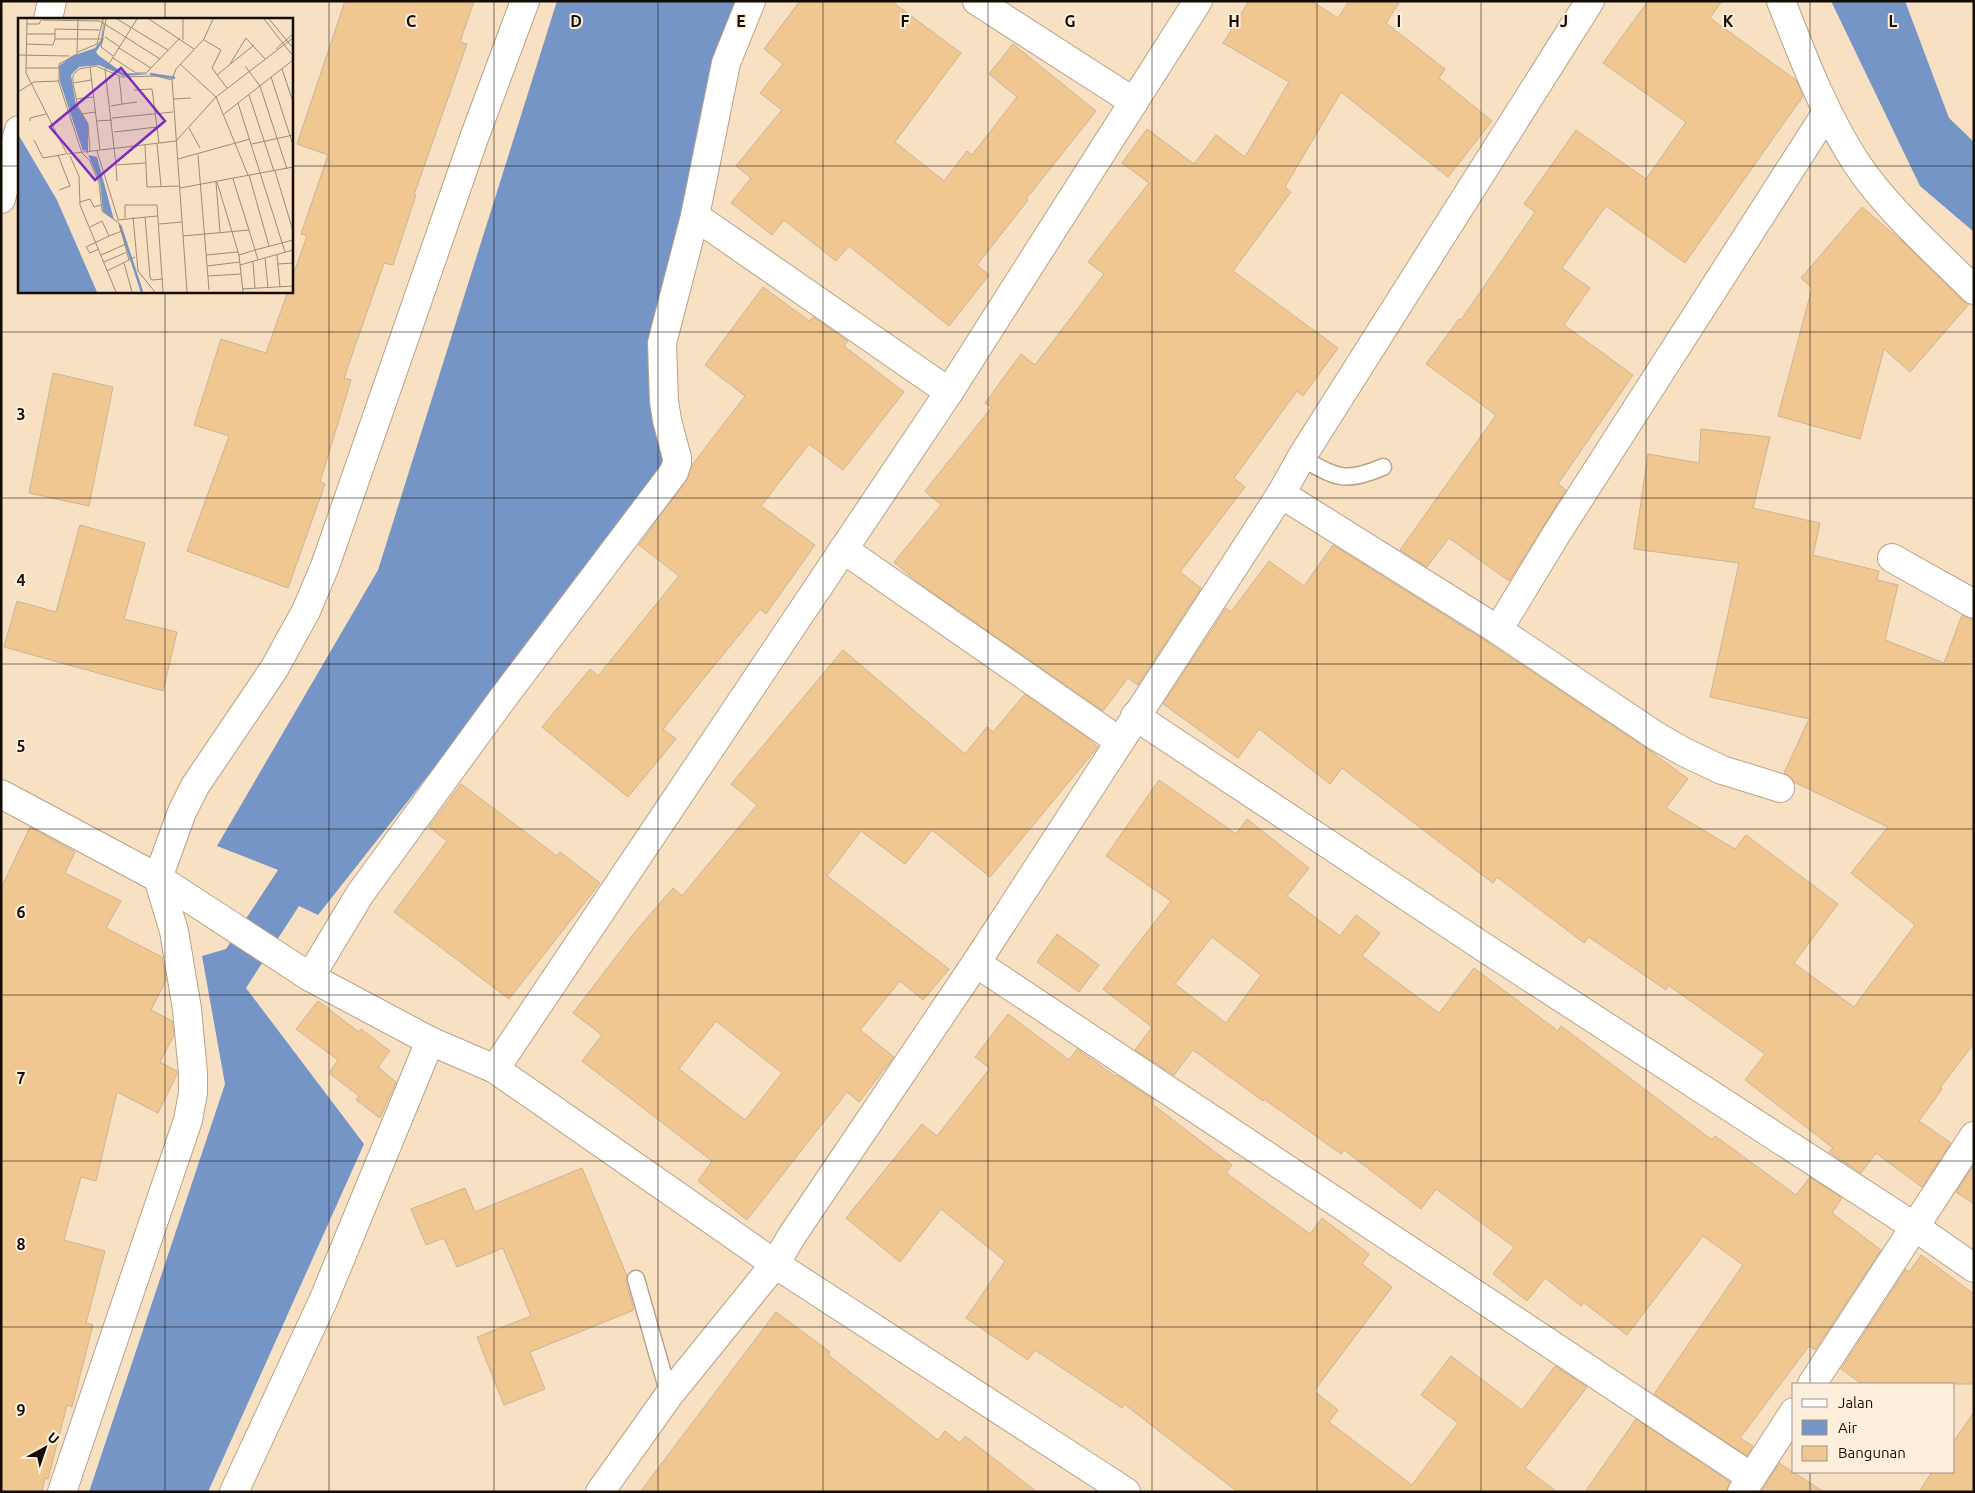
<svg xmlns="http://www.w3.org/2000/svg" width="1975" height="1493" viewBox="0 0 1975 1493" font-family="Ubuntu,sans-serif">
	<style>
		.water { fill: #7695c7 }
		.building { fill: #f0c791; stroke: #cbb496; fill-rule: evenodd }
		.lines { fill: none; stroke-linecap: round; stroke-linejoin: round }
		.lane-casing { stroke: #b9a286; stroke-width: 19 }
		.street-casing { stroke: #b9a286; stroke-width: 30 }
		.lane { stroke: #fff; stroke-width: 16 }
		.street { stroke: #fff; stroke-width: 28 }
		.grid { fill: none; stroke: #130c03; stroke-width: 1; stroke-opacity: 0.55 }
		.inset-river { fill: none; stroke: #7695c7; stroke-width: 2.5 }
		.inset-road { fill: none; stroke: #9c8b76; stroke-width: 1 }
		.view { fill: #7b2cbf; fill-opacity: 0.15; stroke: #7b2cbf; stroke-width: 2.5 }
		.inset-edge { fill: none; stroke: #130c03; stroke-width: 2.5 }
		.grid-label { font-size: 16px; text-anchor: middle; font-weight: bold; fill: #130c03; stroke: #feefdd; stroke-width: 4; stroke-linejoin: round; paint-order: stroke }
	</style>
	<rect width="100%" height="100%" fill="#f8e0c2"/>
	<g class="water">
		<polygon points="557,1 736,1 654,362 673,465 318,915 299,906 246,988 364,1144 208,1492 89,1492 225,1084 202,956 226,949 278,870 217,846 378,570"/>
		<polygon points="1831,1 1905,1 1949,118 1974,142 1974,232 1920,186"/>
	</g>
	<g class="building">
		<polygon points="345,1 474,1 460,42 467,44 414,195 416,195 393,265 384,263 344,378 351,380 320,482 325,484 288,588 187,551 229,436 194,425 221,339 266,353 288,291 291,291 291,281 307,236 301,234 328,155 297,144"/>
		<polygon points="800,1 891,1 961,53 895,142 944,181 967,151 972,155 1017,97 989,74 1013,44 1096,111 1026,199 1028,200 977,265 989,275 949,326 849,246 836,261 784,220 772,235 731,203 751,178 736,166 782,110 760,93 783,64 764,49"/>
		<polygon points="1249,1 1311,1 1338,18 1349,1 1400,1 1386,23 1445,69 1439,78 1492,121 1448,177 1341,92 1285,187 1291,192 1233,271 1338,348 1303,396 1297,391 1234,478 1245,487 1180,572 1201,588 1138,685 1128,678 1103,711 920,584 894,562 941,505 925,491 992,407 985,403 1021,354 1035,365 1104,274 1088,262 1149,183 1122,163 1147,129 1194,164 1216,135 1245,157 1289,82 1223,43"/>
		<polygon points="1648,1 1722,1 1710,18 1796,80 1803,96 1685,263 1606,206 1562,268 1590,288 1564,325 1633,375 1558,484 1566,490 1509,581 1449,538 1427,567 1400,550 1496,415 1426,364 1459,319 1461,320 1535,212 1524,204 1576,130 1646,179 1686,122 1603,63"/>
		<polygon points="1862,207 1903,242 1963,301 1969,304 1910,372 1884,349 1860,439 1778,416 1812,288 1801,278"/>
		<polygon points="763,287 809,321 813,317 848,341 844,346 904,392 843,470 809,444 761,506 815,545 766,614 760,609 663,729 676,739 628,797 542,727 590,669 598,676 679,576 639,545 686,481 692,465 745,396 705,365"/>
		<polygon points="53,373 113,387 89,506 29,493"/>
		<polygon points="1701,429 1770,437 1753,508 1820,523 1813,555 1879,571 1877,580 1898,585 1885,640 1944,663 1962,615 1974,620 1974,1043 1940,1088 1942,1089 1919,1121 1951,1143 1922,1187 1876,1153 1861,1173 1829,1152 1833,1148 1745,1080 1765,1054 1668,985 1666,990 1589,937 1584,943 1497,877 1493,883 1342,768 1330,784 1259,729 1238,758 1163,704 1226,608 1231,612 1269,561 1304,586 1333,545 1489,643 1652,752 1688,779 1666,808 1735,849 1746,835 1838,904 1794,963 1854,1007 1915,925 1851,873 1888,827 1794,782 1791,777 1784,773 1809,719 1710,697 1739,563 1634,549 1648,454 1699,463"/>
		<polygon points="80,525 145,543 124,619 177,632 163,691 4,647 17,601 56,612"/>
		<path d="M843,650L965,754L987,727L993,732L1025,694L1085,736L1098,747L990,877L932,830L905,864L861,831L827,876L949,969L923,1000L900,981L860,1030L894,1057L859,1102L847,1092L747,1220L698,1181L712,1161L582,1061L602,1035L573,1013L635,932L673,888L682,896L757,805L731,784ZM716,1021L782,1073L745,1120L679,1069Z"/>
		<path d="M1159,780L1236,834L1247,819L1309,868L1287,896L1340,936L1356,915L1380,933L1362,956L1439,1013L1474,968L1558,1031L1561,1026L1712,1140L1715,1136L1796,1195L1810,1177L1842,1198L1832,1213L1881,1250L1815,1350L1809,1346L1740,1438L1753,1446L1747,1456L1654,1394L1743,1265L1703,1236L1627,1335L1584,1303L1581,1306L1545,1278L1527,1301L1493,1274L1514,1247L1436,1189L1421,1209L1344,1150L1341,1154L1264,1099L1263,1101L1193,1050L1174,1075L1135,1050L1152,1027L1103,989L1171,901L1106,856ZM1212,937L1261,975L1226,1023L1175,984Z"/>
		<polygon points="461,784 557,856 560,852 600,883 509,999 394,912 447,841 429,827"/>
		<polygon points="30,827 75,852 65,873 121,901 106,928 162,957 166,980 151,1010 172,1021 174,1035 160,1062 177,1071 177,1074 158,1113 117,1092 96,1181 81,1177 64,1240 105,1251 86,1323 93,1325 72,1407 67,1405 48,1479 45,1478 42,1492 1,1492 1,888"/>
		<polygon points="1057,934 1099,965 1079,992 1037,962"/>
		<polygon points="318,1001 359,1032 361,1029 390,1051 378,1067 396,1082 380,1118 356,1100 359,1096 329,1073 338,1060 296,1029"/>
		<polygon points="1008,1014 1069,1060 1077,1049 1115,1076 1116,1075 1154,1100 1152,1104 1232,1165 1226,1173 1310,1234 1322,1218 1369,1254 1362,1264 1392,1287 1314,1391 1338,1410 1329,1422 1412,1485 1458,1423 1421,1395 1451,1356 1522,1410 1555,1366 1587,1387 1525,1468 1557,1492 1238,1492 1124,1404 1122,1408 1035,1350 1028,1360 966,1318 1005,1261 941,1209 900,1262 846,1218 922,1124 937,1136 990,1068 975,1057"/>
		<polygon points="1974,1165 1974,1204 1956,1192"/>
		<polygon points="582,1168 627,1276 626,1282 634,1310 530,1352 545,1389 504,1405 477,1337 531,1316 503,1248 457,1267 444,1238 426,1245 411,1209 465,1188 475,1212"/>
		<polygon points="1921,1255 1974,1294 1974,1384 1862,1384 1841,1369 1906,1269 1909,1272"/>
		<polygon points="776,1312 830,1352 828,1355 938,1440 945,1431 960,1443 965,1436 1037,1492 640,1492"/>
		<polygon points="1974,1412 1974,1492 1919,1492 1932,1472 1954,1472 1954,1441"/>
		<polygon points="1636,1419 1730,1482 1726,1492 1585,1492"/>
		<polygon points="1779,1463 1824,1492 1761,1492"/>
	</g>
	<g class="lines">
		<defs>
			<g id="lane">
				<path d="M1301,458C1337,477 1343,484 1383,467"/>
				<polyline points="636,1279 669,1395"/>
			</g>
			<g id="street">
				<polyline points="977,1 1134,102"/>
				<path d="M1781,1C1803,57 1824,114 1857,164C1887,209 1935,251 1974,290"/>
				<polyline points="48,19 52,1"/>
				<polyline points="1,199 19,130"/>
				<polyline points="695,216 949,392"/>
				<polyline points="1281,494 1498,630 1557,533 1827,112"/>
				<polyline points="843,549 1119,741"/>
				<polyline points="1892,558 1974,604"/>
				<polyline points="1498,630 1656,736 1684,752 1722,770 1780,788"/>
				<polyline points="1135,716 1491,952 1915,1227 1974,1268"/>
				<polyline points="1,794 158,878 310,977 430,1041 495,1069 775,1264 1126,1492"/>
				<polyline points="976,963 1751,1477"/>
				<polyline points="310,977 360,894 503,698 674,472 677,463 677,458 667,420 664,401 662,343 695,216 726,63 751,1"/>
				<polyline points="495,1069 949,392 1198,1"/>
				<polyline points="1812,1384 1974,1136"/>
				<polyline points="62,1492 188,1120 193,1093 193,1073 187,1009 174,931 158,878 182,812 195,786 274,669 306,611 325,566 474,138 525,1"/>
				<polyline points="234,1492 323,1301 430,1041"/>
				<polyline points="600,1492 669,1395 775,1264 793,1234 976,963 1281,494 1301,458 1590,1"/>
				<polyline points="1742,1492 1794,1412"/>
			</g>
		</defs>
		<use href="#lane" class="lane-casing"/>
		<use href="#street" class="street-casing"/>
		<use href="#lane" class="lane"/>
		<use href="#street" class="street"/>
	</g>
	<path class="grid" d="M165,1V19M329,1V1492M494,1V1492M658,1V1492M823,1V1492M988,1V1492M1152,1V1492M1317,1V1492M1481,1V1492M1646,1V1492M1810,1V1384M1,166H19M291,166H1974M165,291V1492M1,332H1974M1,498H1974M1,664H1974M1,829H1974M1,995H1974M1,1161H1974M1,1327H1974M1810,1472V1492"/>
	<g transform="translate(18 18)">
		<rect width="275" height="275" fill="#f8e0c2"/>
		<path d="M86,1L85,23L78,34L80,37L105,55L132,56L106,58L81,47L61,49L53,57L58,87L70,105V137L79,139L96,202L85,194L82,165L68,132L65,133L42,64L41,48L54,38L77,30L83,22ZM0,116L39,182L79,274H0Z" fill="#7695c7"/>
		<path class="inset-river" d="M132,56L157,60M102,207L124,274"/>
		<path class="inset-road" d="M9,1L8,55L49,136L158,123M60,1L59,36L41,46V65L64,135L72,143L81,165L84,193L101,205L111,242M88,1L83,29L95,38M99,1L150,32M131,1L176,31M246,1L275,38M251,1L275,30M24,2L82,3L142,41M8,6H21L23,2M81,12L37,11V21H86M9,16H37M87,19L102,29M165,22V1M186,22L203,32L194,50L209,70M8,26L35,27L37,21M101,30L133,50M258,31L275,16M60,34L79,26L85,1M0,37L51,38M95,40L118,55H128L162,20M162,46L198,79L230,157M212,46L228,20L247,41M227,48L242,68L269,151M72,49L82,132M8,50H41M264,51L275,84M199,57L236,27M253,59L275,127M55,65L73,62M116,72L134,71L141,125M0,74L16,64L41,63M231,77L256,153M58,81L76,79M156,81L173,80M220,85L267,234M104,86L119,84M93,88L104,86L101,58M63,96L78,94M206,96L275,42M94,100L155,94M12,103V100L28,96M79,103L94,102M171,110L182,130M96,114L139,109M16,122L25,140L48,136M158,123L198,79L275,20M139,126L143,168M234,126L275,117M127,127L129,169L162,168M79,133L100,201M72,134L70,106L60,89L55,65V57L61,51L78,48L104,59L138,58L154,62M40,137L52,168L41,172M180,137L191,272M52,138L61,158L62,187L98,274M160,141L232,121M98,147L87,52L119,1M257,153L275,213M231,157L251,228M215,161L231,212M99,163L98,147L127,145M198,164L202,214M199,164L221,237L225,274M162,170L275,149M62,184L72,181L76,189L83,187M115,199L120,253L137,274M127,199L132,259L134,262L145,261M107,200V187H139L145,274M99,202L139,198M141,206L164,204M72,209L84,203L91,218L104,213M165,218L231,212L237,232L275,222M81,231L72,235L68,229L91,218M83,237L108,226M188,237L220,234M221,237L237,232L240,242M259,237L262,269M247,240L250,270M86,244L109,234M235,244L237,270M106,245L114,274M260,246L275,245M222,247L275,232M189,248L222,244M89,253L117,239M190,258L223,256M224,271L275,268M169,274L154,61L158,51L186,21L195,1"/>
		<path class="view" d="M103,50L147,103L77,162L32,109Z"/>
		<rect width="275" height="275" class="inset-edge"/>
	</g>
	<g class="grid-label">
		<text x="411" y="27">C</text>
		<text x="576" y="27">D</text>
		<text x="741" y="27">E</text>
		<text x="905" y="27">F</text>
		<text x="1070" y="27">G</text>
		<text x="1234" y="27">H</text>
		<text x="1399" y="27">I</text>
		<text x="1564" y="27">J</text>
		<text x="1728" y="27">K</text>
		<text x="1893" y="27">L</text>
		<text x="21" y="420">3</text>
		<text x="21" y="586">4</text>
		<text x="21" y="752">5</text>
		<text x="21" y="918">6</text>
		<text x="21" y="1084">7</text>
		<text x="21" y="1250">8</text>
		<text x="21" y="1416">9</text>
	</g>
	<rect width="1975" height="1493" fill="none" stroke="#130c03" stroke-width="5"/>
	<rect x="1792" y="1383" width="162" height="90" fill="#feefdd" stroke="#a09486"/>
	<rect x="1802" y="1399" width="25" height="8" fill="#ffffff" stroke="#a09486"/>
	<text x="1838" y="1408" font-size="15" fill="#130c03">Jalan</text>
	<rect x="1802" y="1420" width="25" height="15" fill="#7695c7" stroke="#a09486"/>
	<text x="1838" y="1433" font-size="15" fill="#130c03">Air</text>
	<rect x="1802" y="1446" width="25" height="15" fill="#f0c791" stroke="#a09486"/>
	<text x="1838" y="1458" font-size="15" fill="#130c03">Bangunan</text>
	<g transform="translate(45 1448) rotate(40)" stroke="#feefdd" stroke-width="4" paint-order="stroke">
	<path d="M0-4L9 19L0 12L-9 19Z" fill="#130c03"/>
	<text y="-8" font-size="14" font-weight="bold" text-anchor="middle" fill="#130c03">U</text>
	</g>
</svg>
